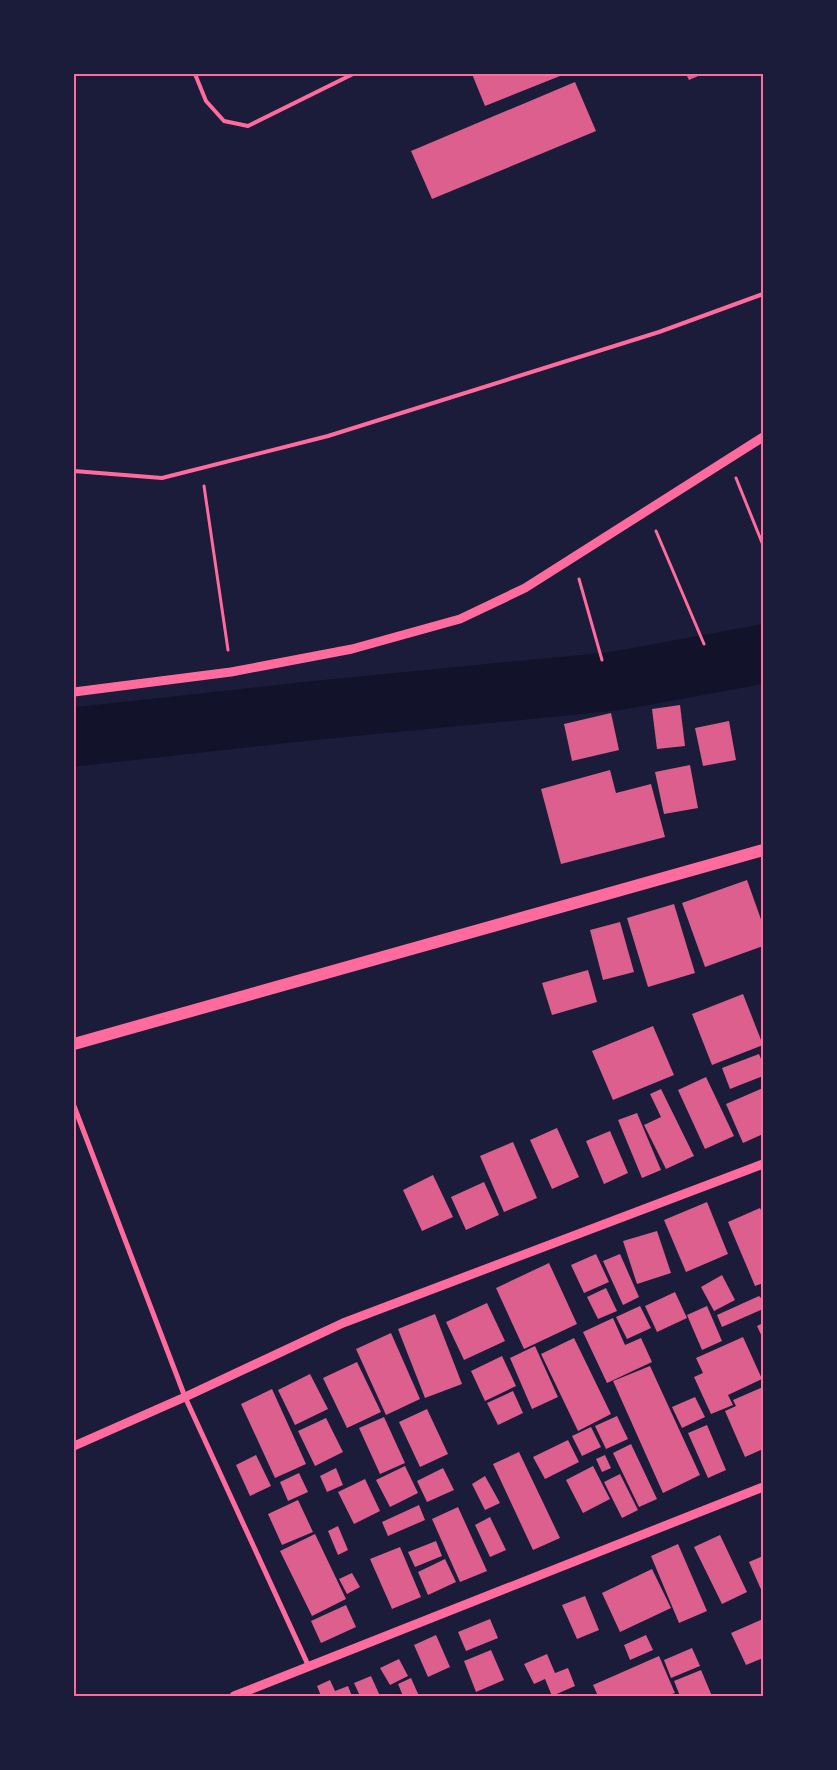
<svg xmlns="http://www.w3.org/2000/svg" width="837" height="1770" viewBox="0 0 837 1770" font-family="'Roboto Condensed',sans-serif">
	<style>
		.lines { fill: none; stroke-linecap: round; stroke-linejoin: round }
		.river { stroke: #12122b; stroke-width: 59 }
		.building { fill: #dd5f8e }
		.path { stroke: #ff6b9d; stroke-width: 3 }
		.service { stroke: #ff6b9d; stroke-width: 4 }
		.minor { stroke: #ff6b9d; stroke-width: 5 }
		.tertiary { stroke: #ff6b9d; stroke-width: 9 }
		.primary { stroke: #ff6b9d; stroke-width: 12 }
		.neatline { fill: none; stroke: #ff6b9d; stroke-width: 2 }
	</style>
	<rect width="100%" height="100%" fill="#1b1b3a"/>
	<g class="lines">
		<polyline class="river" points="74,737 309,711 616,681 763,654"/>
	</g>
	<g class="building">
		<polygon points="472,74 565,74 485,106"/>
		<polygon points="686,74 703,74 689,80"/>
		<polygon points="575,82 596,131 432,199 411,151"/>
		<polygon points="680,705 685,746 657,749 652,709"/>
		<polygon points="611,713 619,750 572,761 564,724"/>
		<polygon points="729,721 736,760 703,766 695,728"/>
		<polygon points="690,765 698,808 664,814 655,772"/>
		<polygon points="610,770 616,793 651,784 665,837 561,864 541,789"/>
		<polygon points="747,880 763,925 763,946 705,967 682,903"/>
		<polygon points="674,904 695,973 648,987 627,918"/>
		<polygon points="620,922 634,972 603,980 590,930"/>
		<polygon points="588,970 597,1002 552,1015 542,983"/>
		<polygon points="743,994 763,1045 712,1065 692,1014"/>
		<polygon points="653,1026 674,1075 613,1100 592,1051"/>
		<polygon points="759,1054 763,1064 763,1076 730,1089 722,1068"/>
		<polygon points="706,1077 734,1136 705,1149 678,1090"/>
		<polygon points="763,1088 763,1134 743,1143 726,1104"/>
		<polygon points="661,1089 694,1156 666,1169 644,1125 661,1117 650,1094"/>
		<polygon points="637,1113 661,1170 642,1178 618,1120"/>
		<polygon points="557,1128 579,1177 552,1189 530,1140"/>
		<polygon points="610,1131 628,1173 604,1184 586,1141"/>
		<polygon points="513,1142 537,1198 504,1212 480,1156"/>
		<polygon points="433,1175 453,1217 422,1231 403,1190"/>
		<polygon points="484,1182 499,1215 466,1230 451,1197"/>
		<polygon points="707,1202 728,1254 686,1272 664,1220"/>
		<polygon points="760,1208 763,1215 763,1283 755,1286 728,1222"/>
		<polygon points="657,1231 671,1273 637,1284 623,1241"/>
		<polygon points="596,1254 609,1282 584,1293 571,1265"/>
		<polygon points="620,1254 639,1297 623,1305 603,1261"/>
		<polygon points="549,1263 577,1324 524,1349 496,1288"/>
		<polygon points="722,1275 735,1300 714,1311 701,1287"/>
		<polygon points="606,1288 617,1311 598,1319 587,1297"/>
		<polygon points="675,1292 687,1318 657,1332 645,1306"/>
		<polygon points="759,1296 763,1300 763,1309 722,1327 717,1315"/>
		<polygon points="487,1303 505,1341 464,1360 446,1322"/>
		<polygon points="640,1306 651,1328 627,1339 616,1317"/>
		<polygon points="707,1306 722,1341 702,1350 687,1315"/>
		<polygon points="435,1314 462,1384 425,1398 398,1329"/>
		<polygon points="613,1318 625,1345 641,1338 652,1362 607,1383 583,1332"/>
		<polygon points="763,1323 763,1339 757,1326"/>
		<polygon points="391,1333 420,1399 386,1415 356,1349"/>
		<polygon points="743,1337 762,1379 728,1395 733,1405 711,1414 694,1377 703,1373 696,1358"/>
		<polygon points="574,1338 611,1414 578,1431 541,1354"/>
		<polygon points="535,1346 558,1397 532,1409 510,1358"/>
		<polygon points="502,1356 516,1386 485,1401 471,1371"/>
		<polygon points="357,1362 381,1412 347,1428 323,1378"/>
		<polygon points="650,1366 700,1475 663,1493 613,1381"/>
		<polygon points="310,1374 328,1409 295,1425 278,1390"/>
		<polygon points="763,1387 763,1449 745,1457 725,1411 736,1406 733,1400"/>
		<polygon points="272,1389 306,1464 275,1478 241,1404"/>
		<polygon points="513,1391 523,1413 498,1425 487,1403"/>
		<polygon points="695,1397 705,1417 682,1428 672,1407"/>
		<polygon points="427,1409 448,1454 420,1467 399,1422"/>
		<polygon points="617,1416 628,1439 606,1449 595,1426"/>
		<polygon points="384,1417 405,1463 380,1474 359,1428"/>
		<polygon points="326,1418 343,1452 315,1466 298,1431"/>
		<polygon points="707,1425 726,1470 708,1478 688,1433"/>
		<polygon points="591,1427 601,1447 582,1456 572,1436"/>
		<polygon points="568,1440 579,1462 545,1479 533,1457"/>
		<polygon points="631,1444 657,1499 639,1507 613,1453"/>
		<polygon points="519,1452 560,1538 533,1550 493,1464"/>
		<polygon points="256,1455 271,1486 250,1496 236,1465"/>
		<polygon points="605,1455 611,1468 602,1472 596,1459"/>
		<polygon points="405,1466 418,1493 390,1507 376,1480"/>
		<polygon points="593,1466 610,1499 583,1513 566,1480"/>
		<polygon points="336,1468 343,1485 327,1492 320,1476"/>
		<polygon points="443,1468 454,1490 427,1502 417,1481"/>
		<polygon points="299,1473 308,1492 288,1501 280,1482"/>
		<polygon points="620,1474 638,1510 622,1518 604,1482"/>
		<polygon points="485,1476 500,1503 485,1510 472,1484"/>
		<polygon points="365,1479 380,1511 354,1524 338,1492"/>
		<polygon points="298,1500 313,1532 282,1545 268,1514"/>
		<polygon points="419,1505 425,1520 388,1536 382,1522"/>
		<polygon points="458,1507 487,1571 460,1582 432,1519"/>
		<polygon points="490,1517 506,1550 490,1557 475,1525"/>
		<polygon points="338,1526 348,1550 338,1555 328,1531"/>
		<polygon points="315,1534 346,1599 312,1616 280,1551"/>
		<polygon points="720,1535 747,1592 722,1604 694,1547"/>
		<polygon points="436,1541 442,1556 415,1567 408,1552"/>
		<polygon points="678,1544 707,1611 679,1623 651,1556"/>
		<polygon points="400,1547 421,1597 392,1609 370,1559"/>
		<polygon points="763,1556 763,1594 749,1562"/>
		<polygon points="445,1559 456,1582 428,1595 418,1572"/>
		<polygon points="652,1569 671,1608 620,1632 602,1593"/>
		<polygon points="352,1573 360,1587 347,1594 339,1579"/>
		<polygon points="585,1596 599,1630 577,1639 562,1605"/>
		<polygon points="346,1605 356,1627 321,1643 311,1621"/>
		<polygon points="490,1619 498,1638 466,1651 458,1632"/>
		<polygon points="763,1619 763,1658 746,1665 731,1633"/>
		<polygon points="436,1635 450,1667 428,1677 414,1645"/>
		<polygon points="646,1635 653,1650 630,1660 624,1645"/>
		<polygon points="692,1648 700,1666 671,1678 664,1660"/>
		<polygon points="491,1650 504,1680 476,1692 464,1661"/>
		<polygon points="547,1654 555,1673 568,1668 575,1686 552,1696 545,1679 534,1684 524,1664"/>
		<polygon points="659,1656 675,1693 666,1696 598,1696 593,1685"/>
		<polygon points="399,1659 408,1676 390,1685 380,1668"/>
		<polygon points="701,1670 712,1696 680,1696 674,1681"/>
		<polygon points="371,1676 380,1696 360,1696 354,1683"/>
		<polygon points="411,1678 419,1696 403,1696 398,1684"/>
		<polygon points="330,1680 335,1691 348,1686 352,1696 321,1696 317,1686"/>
	</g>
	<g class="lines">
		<g class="path">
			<polyline points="736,478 763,545"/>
			<polyline points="204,486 228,650"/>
			<polyline points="656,531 704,644"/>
			<polyline points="579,579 602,660"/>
		</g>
		<g class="service">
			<polyline points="195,74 206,101 224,121 248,126 353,74"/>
			<polyline points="74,471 162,478 328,436 659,332 763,294"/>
		</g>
		<polyline class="minor" points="74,1106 185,1397 309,1667"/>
		<g class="tertiary">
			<polyline points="74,692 231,672 352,649 460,619 525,588 763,437"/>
			<polyline points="74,1446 185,1397 343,1323 763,1164"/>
			<polyline points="234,1696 763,1487"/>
		</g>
		<polyline class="primary" points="74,1044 763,850"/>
	</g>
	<rect width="837" height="1770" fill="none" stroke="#1b1b3a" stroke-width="150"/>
	<rect x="75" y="75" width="687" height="1620" class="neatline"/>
</svg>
